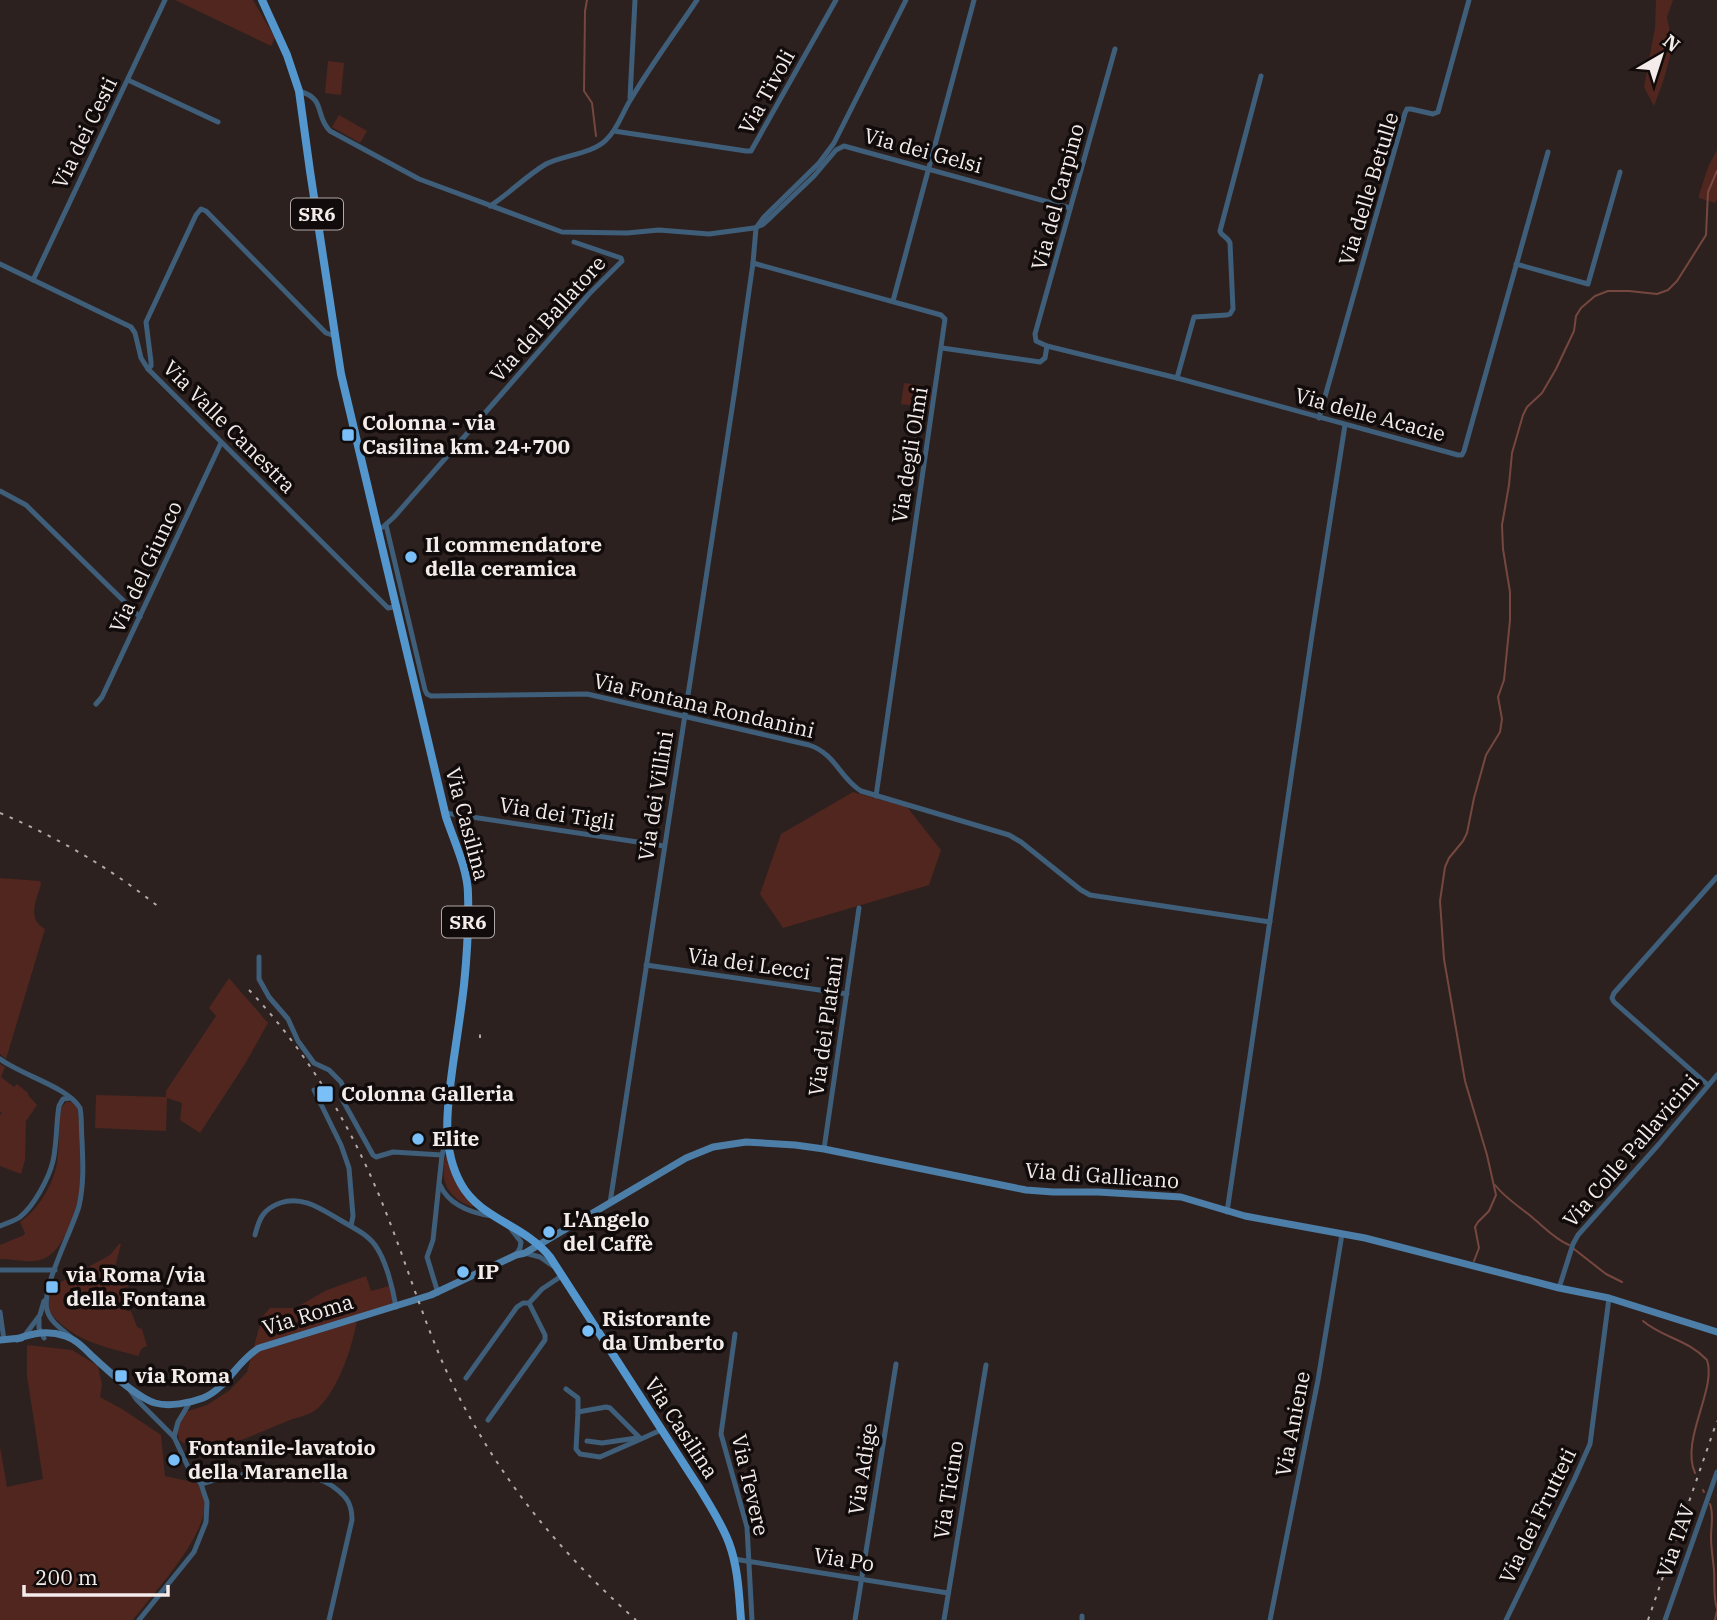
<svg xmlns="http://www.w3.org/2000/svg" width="1717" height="1620" viewBox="0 0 1717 1620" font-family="'IBM Plex Serif',serif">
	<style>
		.green { fill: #50261f }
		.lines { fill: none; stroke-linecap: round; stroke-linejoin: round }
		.stream { stroke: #76473f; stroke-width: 2 }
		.street { stroke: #3f5e79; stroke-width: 5 }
		.secondary { stroke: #4c7ea8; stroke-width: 7 }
		.primary { stroke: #5497ce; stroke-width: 8 }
		.rail { stroke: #b2aaa8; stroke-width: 2; stroke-dasharray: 3.5 7; stroke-linecap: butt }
		.poi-dot { fill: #7abff8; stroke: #110c0b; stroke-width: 2.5 }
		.labels { text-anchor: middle; stroke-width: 7; stroke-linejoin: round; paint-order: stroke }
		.shield { fill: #110c0b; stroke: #afa9a7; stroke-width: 2 }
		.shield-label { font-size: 19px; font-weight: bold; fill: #f3ecea }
		.street-label { font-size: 21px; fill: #f3ecea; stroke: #110c0b }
		.poi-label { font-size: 21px; font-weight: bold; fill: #f3ecea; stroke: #110c0b; text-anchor: start }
	</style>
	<rect width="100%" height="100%" fill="#2c211f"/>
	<g class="green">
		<polygon points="175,0 253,0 275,38 271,46"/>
		<polygon points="1656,0 1673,0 1667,17 1673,46 1663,82 1654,106 1644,87 1655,28"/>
		<polygon points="328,61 344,63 341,95 325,93"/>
		<polygon points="339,115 367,131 360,143 332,127"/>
		<polygon points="1717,150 1717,199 1715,203 1699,198 1699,195 1708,167"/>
		<polygon points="904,383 932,387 929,408 901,404"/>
		<polygon points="853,792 907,807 941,850 929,885 783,928 760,894 781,834"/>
		<path d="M0,878L40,881L41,884C37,899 26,919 45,929L6,1059L0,1054Z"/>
		<polygon points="229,978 268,1023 245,1064 200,1133 180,1120 182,1103 167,1098 166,1131 95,1128 96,1095 166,1097 166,1091 216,1016 209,1008"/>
		<polygon points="0,1064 5,1067 1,1077 14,1087 17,1084 29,1094 28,1095 37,1105 26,1121 25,1160 21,1174 0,1166 0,1115 2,1113 0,1111"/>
		<path d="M66,1102H72L77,1106C81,1129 82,1171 79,1194C76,1213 63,1252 43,1259C30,1264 14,1259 0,1259V1245L24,1235L25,1233L20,1222C38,1210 53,1185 57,1163C60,1145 58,1126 61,1108Z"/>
		<path d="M446,1154L459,1188L473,1206L472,1207C447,1197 439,1181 446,1154Z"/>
		<path d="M119,1244H121L114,1271L116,1276L128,1278L129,1286L121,1289L126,1309L127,1311H131L137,1327L142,1329L147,1346L142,1348L138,1356C110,1348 80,1343 58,1321C55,1318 50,1314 49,1308C47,1302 51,1293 52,1287L110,1255Z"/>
		<path d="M366,1276L371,1291L389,1286L392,1292L393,1304L358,1314C354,1342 340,1387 319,1407C313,1414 299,1417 290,1420C257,1434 224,1448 189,1456V1446L179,1440L177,1428L183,1415L188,1411L207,1405L230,1390L247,1372L262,1317L270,1308H295L327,1290Z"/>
		<path d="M27,1345L72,1350L98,1366L102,1385L100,1397L122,1409L161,1435L165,1476L197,1483C200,1489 205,1497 205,1503C205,1539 154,1592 133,1620H0V1447L7,1487L43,1479L27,1376Z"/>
	</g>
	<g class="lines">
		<g class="stream">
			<polyline points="587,0 585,11 584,91 592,103 596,136"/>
			<path d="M1495,1185C1506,1199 1520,1207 1533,1218C1545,1228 1555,1239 1569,1245"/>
			<polyline points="1574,1249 1606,1274 1622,1282"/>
			<polyline points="1474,1261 1479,1248 1475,1227 1478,1222 1489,1211 1496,1195 1487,1155 1465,1081 1444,959 1440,901 1445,867 1449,858 1463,841 1467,833 1474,798 1486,755 1500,732 1502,719 1498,697 1504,680 1510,620 1510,592 1503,549 1502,525 1509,485 1512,453 1523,415 1527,407 1542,393 1556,369 1574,331 1576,316 1581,308 1595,296 1608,291 1629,291 1657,294 1668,290 1677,281 1706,235 1708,192 1717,171"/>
			<path d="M1643,1321C1663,1338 1687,1339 1707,1360C1717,1389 1680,1440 1695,1473"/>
			<polyline points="1703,1490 1704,1492"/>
			<path d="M1710,1504C1714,1515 1711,1525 1711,1537C1711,1548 1713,1559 1714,1570C1715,1585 1713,1595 1717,1609"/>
			<polyline points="1715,1620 1717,1611"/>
		</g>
		<g class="street">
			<polyline points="1115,49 1035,334 1036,341 1047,346 1177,378 1458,455 1462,455 1464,451 1548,152"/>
			<polyline points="128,80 218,122"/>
			<path d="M299,91C327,99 314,115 330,131L419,179L562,232L627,233L659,230L709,234L754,228L762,225L770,218L814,176L836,150L844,146L1070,208"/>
			<polyline points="630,98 635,0"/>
			<polyline points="614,131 746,151 751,151 836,0"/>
			<path d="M490,206C510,193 526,176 546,164C564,155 592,154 606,140C618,129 622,113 631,99C651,65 675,33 697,0"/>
			<polyline points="756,228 764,217 819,163 834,143 906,0"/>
			<polyline points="753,263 941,315 945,319 876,796"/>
			<polyline points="0,264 131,327 135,333 141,358 148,369 388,608 395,607"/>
			<polyline points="1516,264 1588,284 1620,172"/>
			<polyline points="33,280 165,0"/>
			<polyline points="893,301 974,0"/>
			<polyline points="942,348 1040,362 1045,358 1047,346"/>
			<polyline points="148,369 151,366 151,362 146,322 196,215 201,209 206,211 326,333 335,336"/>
			<path d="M1177,378L1194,317L1227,315L1230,314L1233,309L1230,243C1228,237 1221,236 1220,231L1261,76"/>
			<polyline points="1319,418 1405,113 1407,109 1411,109 1433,114 1438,112 1469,0"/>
			<polyline points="0,491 26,505 140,617"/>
			<path d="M386,525L425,690L427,694L431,696L587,694L809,745C836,754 839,777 861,791L1009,835L1021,842L1081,890L1090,895L1270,922"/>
			<polyline points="383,527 394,517 589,294 622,261 621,258 574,242"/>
			<polyline points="96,704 102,697 221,443"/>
			<polyline points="445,813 664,846"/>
			<polyline points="259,957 259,979 269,997 288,1019 298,1041 314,1063 329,1070 341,1082 345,1091 342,1099 373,1155 376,1157 393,1152 442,1155"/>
			<polyline points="646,965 847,994"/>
			<path d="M0,1059C21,1075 68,1087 80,1108C82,1118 81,1130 82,1140C83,1163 84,1184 79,1206C72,1231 41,1287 47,1310C50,1322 63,1330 72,1338"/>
			<polyline points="1708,1085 1614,1002 1612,998 1614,993 1717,877"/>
			<polyline points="314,1090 341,1145 349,1168 353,1216 351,1226"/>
			<polyline points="824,1149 859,908"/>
			<path d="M440,1185C449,1205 471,1213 492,1216"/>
			<polyline points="610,1203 735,389 753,263 756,228"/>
			<polyline points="1227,1212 1312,635 1345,425"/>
			<path d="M0,1226C7,1223 14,1221 20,1217C34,1206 49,1178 53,1161C57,1143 56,1124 59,1106L63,1099L71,1098"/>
			<polyline points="511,1229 521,1242 520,1248 516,1255"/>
			<path d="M255,1235C259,1219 263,1209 280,1203C302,1195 321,1209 340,1220C352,1227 367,1234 375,1245C386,1260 393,1289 396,1307"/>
			<polyline points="525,1253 540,1257 553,1266"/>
			<polyline points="0,1270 55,1270"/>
			<polyline points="1559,1288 1573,1244 1578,1235 1659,1144 1717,1075"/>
			<polyline points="438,1293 427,1257 433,1240 442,1155 446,1139"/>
			<polyline points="0,1312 4,1340"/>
			<polyline points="39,1319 39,1328 44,1338"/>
			<polyline points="735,1334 721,1434 747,1527 752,1620"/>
			<polyline points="25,1335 40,1315 44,1301"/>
			<polyline points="466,1378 517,1307 523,1303 529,1303 542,1289 563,1275"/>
			<polyline points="566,1389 578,1398 578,1412"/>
			<polyline points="130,1390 137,1400 174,1437 189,1469 201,1484 207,1502 206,1522 194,1552 139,1620"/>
			<polyline points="488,1420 545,1340 545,1335 529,1303"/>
			<polyline points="174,1437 178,1422 190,1402"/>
			<polyline points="641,1439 600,1457 580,1454 576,1449 578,1412 606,1407 610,1408 641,1439 661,1430"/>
			<polyline points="587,1441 602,1443 637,1438"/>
			<path d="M201,1484C237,1473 304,1463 335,1488C347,1497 352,1504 352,1520L329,1620"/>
			<polyline points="734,1559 948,1593"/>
			<polyline points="855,1620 896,1364"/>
			<polyline points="944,1620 986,1365"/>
			<polyline points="1082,1620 1082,1616"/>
			<polyline points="1270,1620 1318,1380 1342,1234"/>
			<polyline points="1506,1620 1574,1480 1590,1444 1609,1298"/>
			<polyline points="1665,1620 1717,1472"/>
		</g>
		<g class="secondary">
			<path d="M17,1339C33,1333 48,1330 65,1336C75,1339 83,1347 91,1355C106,1369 136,1397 155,1403C169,1407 190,1403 203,1398C227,1388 237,1361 259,1348L431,1295L516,1255L525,1253L686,1158L713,1147L746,1142L795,1145L824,1149L1026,1190L1053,1192H1098L1181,1197L1245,1216L1365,1238L1559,1288L1609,1298L1717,1332"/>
			<polyline points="0,1340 21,1338"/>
		</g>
		<path class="primary" d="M262,0L287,55L299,91L310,171L341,374L446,817C454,841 468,870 468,894C469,924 467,955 464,985C461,1011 457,1037 453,1064C448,1103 440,1147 461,1184C480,1219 525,1225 550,1257L700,1489C710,1506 722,1524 729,1543C738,1567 739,1594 741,1620"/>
		<g class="rail">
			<path d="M0,813C57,837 112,869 160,908"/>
			<path d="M249,990C308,1052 354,1131 385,1210C408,1267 425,1327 452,1383C498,1477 558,1551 636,1620"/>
			<polyline points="480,1038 480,1030"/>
			<polyline points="1648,1620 1717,1421"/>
		</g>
	</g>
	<g class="poi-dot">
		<rect x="341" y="428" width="14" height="14" rx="3.5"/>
		<circle cx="411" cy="557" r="7"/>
		<rect x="316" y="1085" width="18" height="18" rx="3.5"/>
		<circle cx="418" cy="1139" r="7"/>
		<circle cx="549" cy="1232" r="7"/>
		<circle cx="463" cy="1272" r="7"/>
		<rect x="45" y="1280" width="14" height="14" rx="3.5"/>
		<circle cx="588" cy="1331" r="7"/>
		<rect x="114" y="1369" width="14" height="14" rx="3.5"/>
		<circle cx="174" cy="1460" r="7"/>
	</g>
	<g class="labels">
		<g class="shield">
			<rect x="291" y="198.5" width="52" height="31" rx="5"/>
			<rect x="442" y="906.5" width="52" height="31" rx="5"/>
		</g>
		<g class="shield-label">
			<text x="317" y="221">SR6</text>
			<text x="468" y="929">SR6</text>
		</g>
		<g class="street-label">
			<text transform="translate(767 92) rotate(-61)" y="7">Via Tivoli</text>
			<text transform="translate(85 133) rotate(-64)" y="7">Via dei Cesti</text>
			<text transform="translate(923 151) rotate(15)" y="7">Via dei Gelsi</text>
			<text transform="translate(1369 189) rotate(-73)" y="7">Via delle Betulle</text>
			<text transform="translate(1058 197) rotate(-75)" y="7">Via del Carpino</text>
			<text transform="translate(548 319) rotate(-48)" y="7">Via del Ballatore</text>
			<text transform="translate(1370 415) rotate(15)" y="7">Via delle Acacie</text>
			<text transform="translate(229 427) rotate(45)" y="7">Via Valle Canestra</text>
			<text transform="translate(910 455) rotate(-81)" y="7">Via degli Olmi</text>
			<text transform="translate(146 567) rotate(-65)" y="7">Via del Giunco</text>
			<text transform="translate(704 706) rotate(13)" y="7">Via Fontana Rondanini</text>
			<text transform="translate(656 796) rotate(-81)" y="7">Via dei Villini</text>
			<text transform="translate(557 814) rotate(9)" y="7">Via dei Tigli</text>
			<text transform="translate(467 824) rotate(75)" y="7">Via Casilina</text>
			<text transform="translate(749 964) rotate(8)" y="7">Via dei Lecci</text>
			<text transform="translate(826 1026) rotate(-82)" y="7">Via dei Platani</text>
			<text transform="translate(1631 1151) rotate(-49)" y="7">Via Colle Pallavicini</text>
			<text transform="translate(1102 1176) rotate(4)" y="7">Via di Gallicano</text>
			<text transform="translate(308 1315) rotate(-17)" y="7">Via Roma</text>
			<text transform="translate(1293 1424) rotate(-79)" y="7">Via Aniene</text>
			<text transform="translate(681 1428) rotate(57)" y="7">Via Casilina</text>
			<text transform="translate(863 1469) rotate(-81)" y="7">Via Adige</text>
			<text transform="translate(750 1485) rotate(77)" y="7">Via Tevere</text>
			<text transform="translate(949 1490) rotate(-81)" y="7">Via Ticino</text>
			<text transform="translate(1538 1516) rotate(-64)" y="7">Via dei Frutteti</text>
			<text transform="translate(1676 1541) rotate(-71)" y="7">Via TAV</text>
			<text transform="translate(844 1560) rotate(9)" y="7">Via Po</text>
		</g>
		<g class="poi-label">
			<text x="362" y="430">Colonna - via<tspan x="362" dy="24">Casilina km. 24+700</tspan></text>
			<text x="425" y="552">Il commendatore<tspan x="425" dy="24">della ceramica</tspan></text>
			<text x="341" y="1101">Colonna Galleria</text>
			<text x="432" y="1146">Elite</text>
			<text x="563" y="1227">L'Angelo<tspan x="563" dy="24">del Caffè</tspan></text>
			<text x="477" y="1279">IP</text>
			<text x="66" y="1282">via Roma /via<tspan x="66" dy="24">della Fontana</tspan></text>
			<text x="602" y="1326">Ristorante<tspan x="602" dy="24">da Umberto</tspan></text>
			<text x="135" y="1383">via Roma</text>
			<text x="188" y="1455">Fontanile-lavatoio<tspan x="188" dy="24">della Maranella</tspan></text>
		</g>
	</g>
	<g transform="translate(1661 56) rotate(39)" stroke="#110c0b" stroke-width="5" paint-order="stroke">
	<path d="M0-5L12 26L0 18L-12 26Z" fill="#f3ecea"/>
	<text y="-10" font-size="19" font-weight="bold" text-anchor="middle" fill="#f3ecea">N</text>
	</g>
	<path d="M24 1585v10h144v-10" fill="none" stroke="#f3ecea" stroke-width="3.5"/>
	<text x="35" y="1585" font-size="21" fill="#f3ecea" stroke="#110c0b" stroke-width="5" paint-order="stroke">200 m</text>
</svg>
